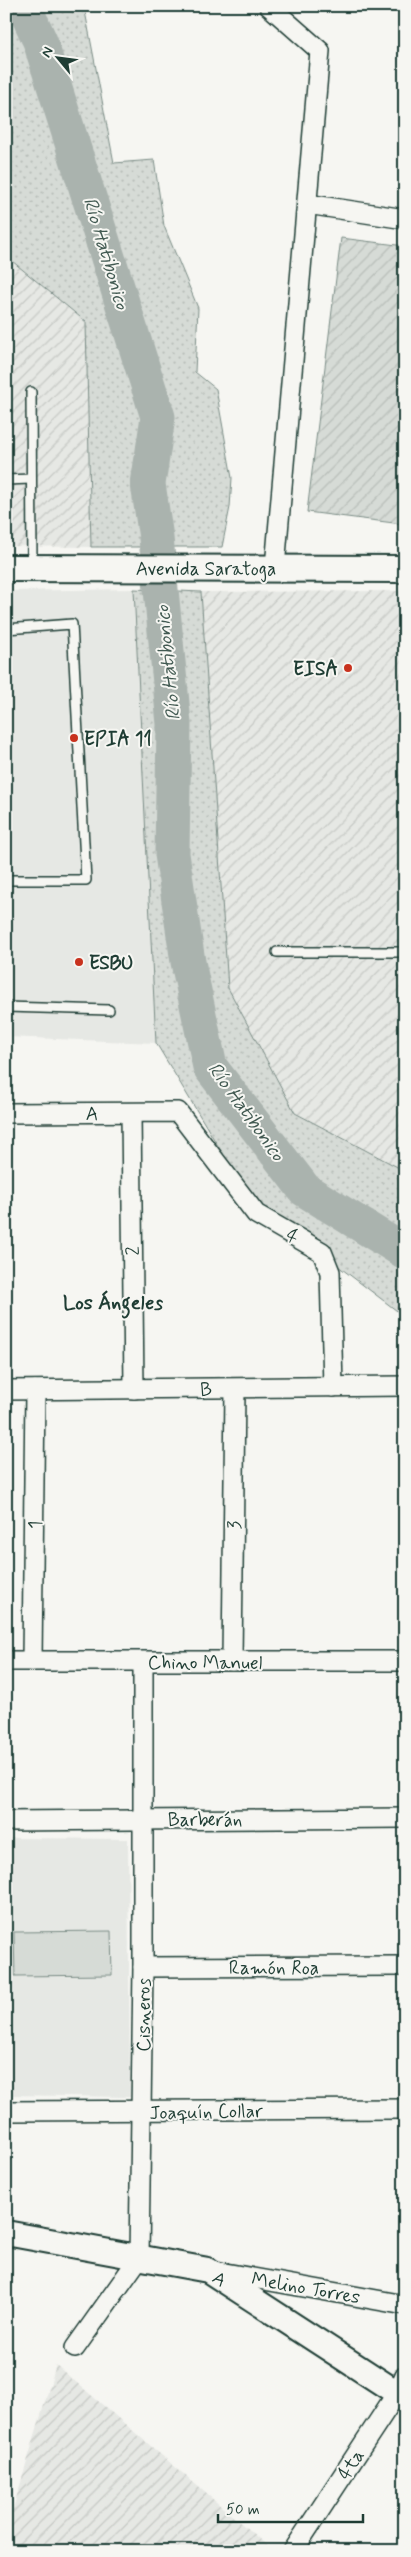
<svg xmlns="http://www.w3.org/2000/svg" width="411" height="2557" viewBox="0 0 411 2557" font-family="Mynerve,sans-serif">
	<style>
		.built { fill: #e6e8e4 }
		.industrial { fill: url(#industrial-furrows) }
		.grass { fill: url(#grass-dots); stroke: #7a8c85 }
		.garden { fill: url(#garden-furrows); stroke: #7a8c85 }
		.pitch { fill: #d6dbd6; stroke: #7a8c85 }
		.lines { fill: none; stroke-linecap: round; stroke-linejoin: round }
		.river { stroke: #aab3ae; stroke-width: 35 }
		.service-casing { stroke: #1f3d34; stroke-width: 12 }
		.minor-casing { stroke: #1f3d34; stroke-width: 22 }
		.tertiary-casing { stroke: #1f3d34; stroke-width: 28 }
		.secondary-casing { stroke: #1f3d34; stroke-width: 30 }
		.service { stroke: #f6f6f2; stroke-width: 9 }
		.minor { stroke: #f6f6f2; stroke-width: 19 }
		.tertiary { stroke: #f6f6f2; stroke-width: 24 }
		.secondary { stroke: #f6f6f2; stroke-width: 26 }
		.poi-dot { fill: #c8321e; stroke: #f6f6f2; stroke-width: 2 }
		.labels { text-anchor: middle; stroke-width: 4; stroke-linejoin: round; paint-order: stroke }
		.street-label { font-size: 19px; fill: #1f3d34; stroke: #f6f6f2 }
		.poi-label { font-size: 19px; font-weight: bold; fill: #1f3d34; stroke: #f6f6f2; text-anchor: start }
		.water-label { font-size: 20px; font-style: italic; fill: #425a52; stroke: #f6f6f2 }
		.neighbourhood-label { font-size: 20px; font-weight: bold; fill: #1f3d34; stroke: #f6f6f2 }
	</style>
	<defs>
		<pattern id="industrial-furrows" width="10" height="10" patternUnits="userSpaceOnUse" patternTransform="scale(1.25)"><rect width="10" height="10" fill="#e6e8e4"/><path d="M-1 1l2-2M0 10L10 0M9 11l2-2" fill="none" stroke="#c5c8c4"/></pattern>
		<pattern id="grass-dots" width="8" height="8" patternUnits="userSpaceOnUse" patternTransform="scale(1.25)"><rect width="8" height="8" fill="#d6dbd6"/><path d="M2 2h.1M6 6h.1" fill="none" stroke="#b7bdb8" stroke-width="1.8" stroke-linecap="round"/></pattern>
		<pattern id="garden-furrows" width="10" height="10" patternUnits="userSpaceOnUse" patternTransform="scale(1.25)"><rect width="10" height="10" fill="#d6dbd6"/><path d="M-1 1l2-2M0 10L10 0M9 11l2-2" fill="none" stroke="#b7bdb8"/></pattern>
	</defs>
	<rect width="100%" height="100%" fill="#f6f6f2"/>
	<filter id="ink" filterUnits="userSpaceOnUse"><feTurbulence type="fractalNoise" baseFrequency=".02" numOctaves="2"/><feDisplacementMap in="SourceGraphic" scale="10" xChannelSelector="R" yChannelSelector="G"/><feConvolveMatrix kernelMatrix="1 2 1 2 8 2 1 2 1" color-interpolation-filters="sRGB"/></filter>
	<g filter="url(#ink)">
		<g class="built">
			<polygon points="134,589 156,1043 6,1037 6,591"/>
			<polygon points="6,1838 128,1839 130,2097 6,2095"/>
		</g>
		<g class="industrial">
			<polygon points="6,256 86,322 91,547 6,546"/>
			<polygon points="405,591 405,1171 295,1113 228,988 201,592"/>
			<polygon points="56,2365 271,2549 270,2551 6,2551 6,2532"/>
		</g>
		<g class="grass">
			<polygon points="6,6 84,6 114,163 154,160 164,226 198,308 195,372 216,389 232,478 230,507 222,547 91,547 86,322 6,256"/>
			<polygon points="134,589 201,592 228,988 295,1113 405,1171 405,1317 250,1199 156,1043"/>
		</g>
		<polygon class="garden" points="341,238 405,246 405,505 402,524 307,512"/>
		<polygon class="pitch" points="111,1931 112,1975 15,1976 14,1932"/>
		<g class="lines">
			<polyline class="river" points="24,6 40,41 158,417 148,484 156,538 174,724 172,854 188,962 210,1067 305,1190 405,1252"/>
			<defs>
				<g id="service">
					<polyline points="31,392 32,566"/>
					<polyline points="6,480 31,479"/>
					<polyline points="6,629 72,624 86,880 6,880"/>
					<polyline points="277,952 405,952"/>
					<polyline points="6,1007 109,1010"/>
				</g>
				<g id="minor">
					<polyline points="269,6 320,51 275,567"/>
					<polyline points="307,204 405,219"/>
					<polyline points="6,1113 178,1112 256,1214 322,1252 330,1272 333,1387"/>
					<polyline points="131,1113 134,1389"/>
					<polyline points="6,1390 405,1386"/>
					<polyline points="6,1661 405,1661"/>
					<polyline points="32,1661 35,1390"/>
					<polyline points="232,1661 235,1389"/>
					<polyline points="6,1821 405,1818"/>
					<polyline points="143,1967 405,1966"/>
					<polyline points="6,2111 405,2109"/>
					<polyline points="214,2271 405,2305"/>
					<polyline points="75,2348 139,2258 143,1967 143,1662"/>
					<polyline points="293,2551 397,2393 405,2375"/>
				</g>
				<polyline id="tertiary" points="6,2233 208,2270 405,2398"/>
				<polyline id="secondary" points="6,568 405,569"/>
			</defs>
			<use href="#service" class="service-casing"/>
			<use href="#minor" class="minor-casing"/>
			<use href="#tertiary" class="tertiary-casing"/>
			<use href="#secondary" class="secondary-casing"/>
			<use href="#service" class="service"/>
			<use href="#minor" class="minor"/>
			<use href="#tertiary" class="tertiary"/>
			<use href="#secondary" class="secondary"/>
		</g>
	</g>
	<g class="poi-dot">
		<circle cx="348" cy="668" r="5"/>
		<circle cx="74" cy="738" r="5"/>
		<circle cx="79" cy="962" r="5"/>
	</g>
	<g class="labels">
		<g class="street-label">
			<text x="206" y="575">Avenida Saratoga</text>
			<text x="92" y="1120">A</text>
			<text transform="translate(293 1235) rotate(30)" y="7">4</text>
			<text transform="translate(132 1251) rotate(-91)" y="7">2</text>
			<text x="206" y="1396">B</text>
			<text transform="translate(34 1525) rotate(-89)" y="7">1</text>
			<text transform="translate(233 1525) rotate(-89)" y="7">3</text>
			<text x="205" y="1669">Chino Manuel</text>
			<text x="205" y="1826">Barberán</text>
			<text x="274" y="1974">Ramón Roa</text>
			<text transform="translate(143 2015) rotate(-90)" y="7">Cisneros</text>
			<text transform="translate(206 2111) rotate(-1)" y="7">Joaquín Collar</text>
			<text transform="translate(220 2278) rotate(32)" y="7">A</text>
			<text transform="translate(306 2287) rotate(10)" y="7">Melino Torres</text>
			<text transform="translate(350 2464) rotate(-57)" y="7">4ta</text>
		</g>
		<g class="poi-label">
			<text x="338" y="675" text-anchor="end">EISA</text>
			<text x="84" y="745">EPIA 11</text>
			<text x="89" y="969">ESBU</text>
		</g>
		<g class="water-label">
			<text transform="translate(107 253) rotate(73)" y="7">Río Hatibonico</text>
			<text transform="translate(167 663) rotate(-96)" y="7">Río Hatibonico</text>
			<text transform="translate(247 1111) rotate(54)" y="7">Río Hatibonico</text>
		</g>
		<g class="neighbourhood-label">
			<text x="113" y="1309">Los Ángeles</text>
		</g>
	</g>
	<rect width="411" height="2557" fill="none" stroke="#f6f6f2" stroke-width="25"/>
	<rect x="12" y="12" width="386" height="2532" fill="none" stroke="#1f3d34" stroke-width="2" filter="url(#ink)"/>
	<g transform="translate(58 58) rotate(299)" stroke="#f6f6f2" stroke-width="4" paint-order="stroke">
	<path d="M0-4L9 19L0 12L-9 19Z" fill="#1f3d34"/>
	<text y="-8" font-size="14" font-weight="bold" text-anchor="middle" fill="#1f3d34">N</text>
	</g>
	<path d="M218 2514v8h145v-8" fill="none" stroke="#1f3d34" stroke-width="2.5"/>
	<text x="226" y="2514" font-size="15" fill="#1f3d34" stroke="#f6f6f2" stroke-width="4" paint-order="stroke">50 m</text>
</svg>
